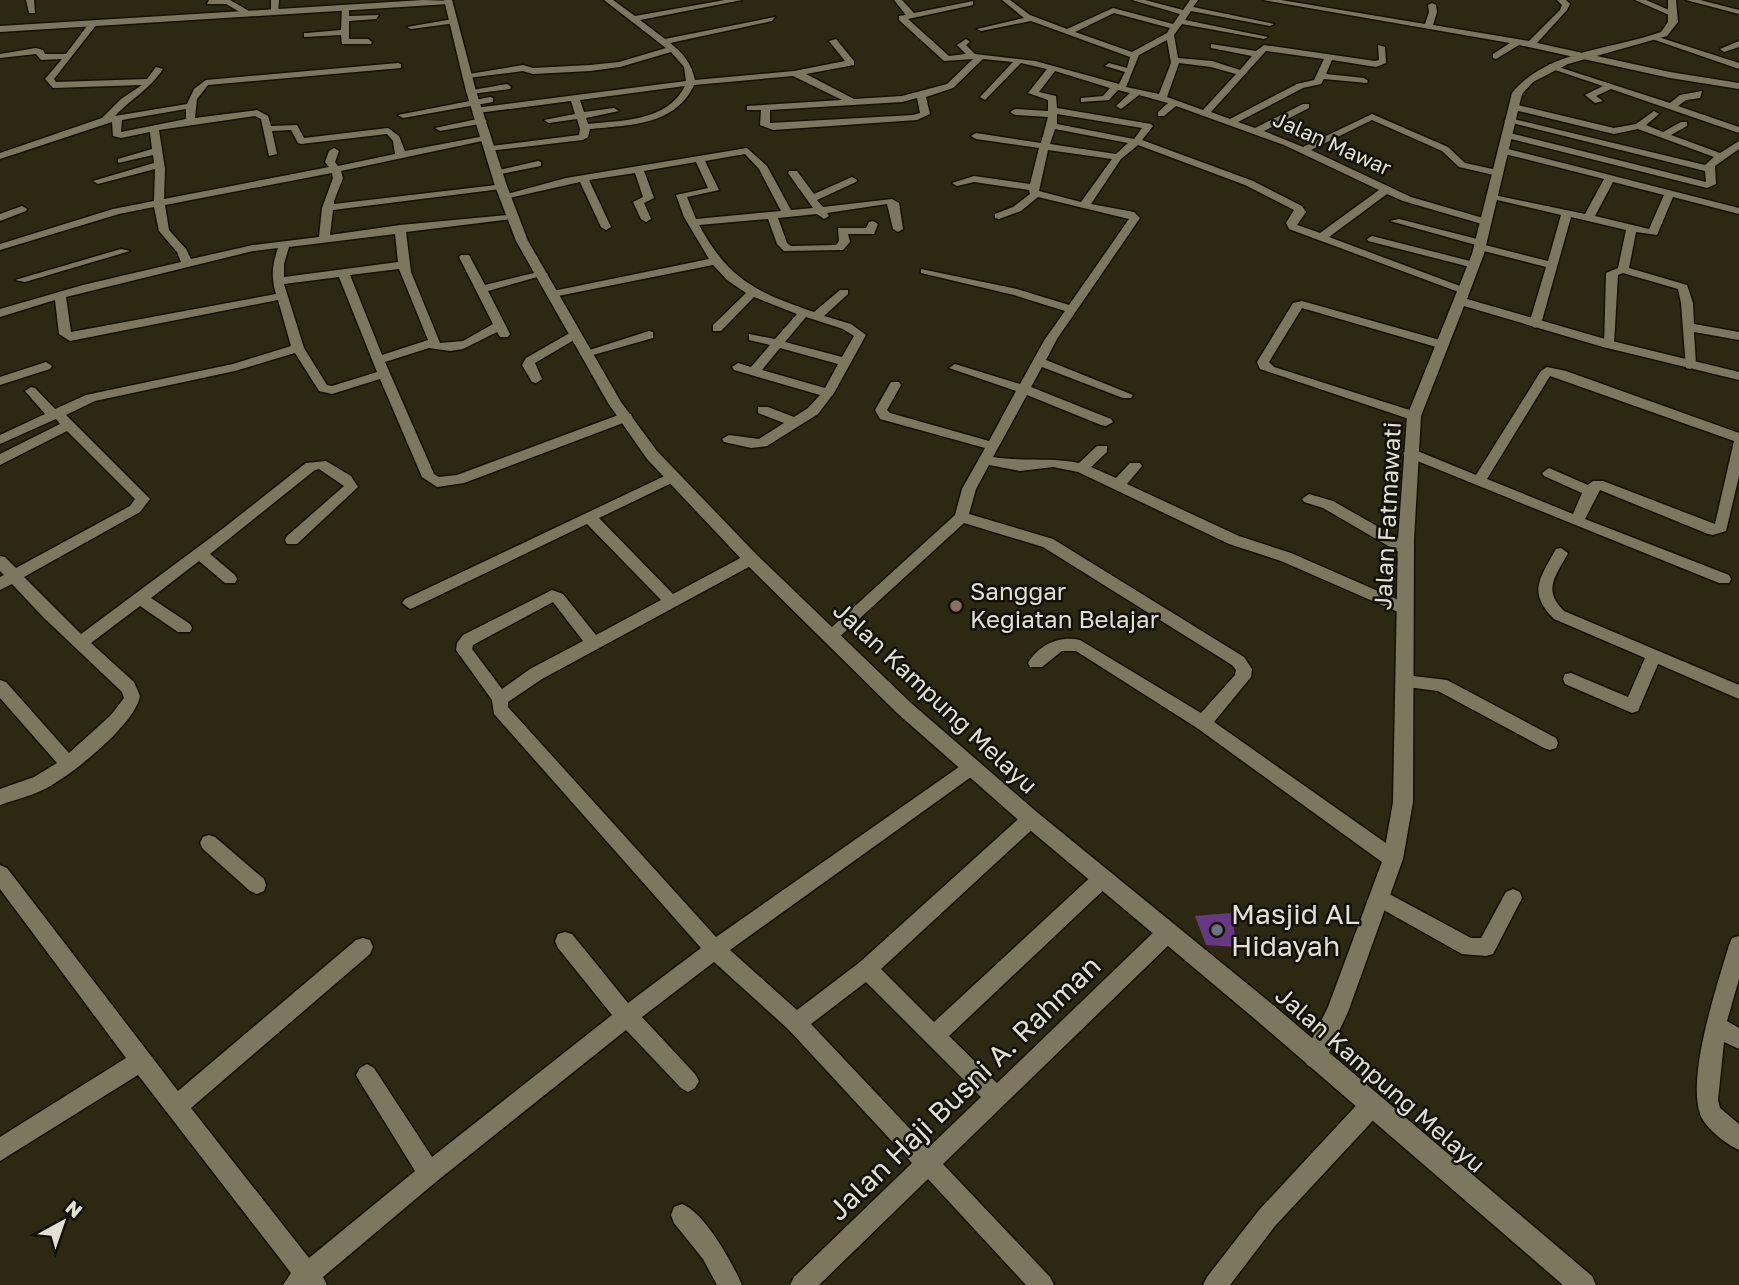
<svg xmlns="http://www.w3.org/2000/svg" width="1739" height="1285" viewBox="0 0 1739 1285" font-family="'Golos Text',sans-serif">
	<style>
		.building { fill: #673984 }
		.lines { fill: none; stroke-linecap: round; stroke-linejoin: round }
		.minor-casing { stroke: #151000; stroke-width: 3 }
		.tertiary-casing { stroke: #151000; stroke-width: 3 }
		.secondary-casing { stroke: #151000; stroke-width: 3 }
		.minor { fill: #7c775e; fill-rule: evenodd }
		.tertiary { fill: #7c775e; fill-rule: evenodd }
		.secondary { fill: #7c775e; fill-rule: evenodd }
		.education-dot { fill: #8d6e63; stroke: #131107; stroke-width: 2.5 }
		.worship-dot { fill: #6b7280; stroke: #131107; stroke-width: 2.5 }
		.labels { text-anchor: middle; stroke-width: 5; stroke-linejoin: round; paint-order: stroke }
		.far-street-label { font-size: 21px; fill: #e3e0d3; stroke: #131107 }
		.street-label { font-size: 24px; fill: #e3e0d3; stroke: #131107 }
		.poi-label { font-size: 24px; fill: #e3e0d3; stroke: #131107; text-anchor: start }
		.near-poi-label { font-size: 28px; fill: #e3e0d3; stroke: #131107; text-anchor: start }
		.near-street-label { font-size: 28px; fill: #e3e0d3; stroke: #131107 }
	</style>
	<rect width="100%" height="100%" fill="#2d2812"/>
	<polygon class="building" points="1231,913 1237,947 1206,945 1195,916"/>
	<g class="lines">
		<defs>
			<g id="minor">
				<polygon points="26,0 34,0 35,13 29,13"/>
				<polygon points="209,0 230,0 254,14 247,16 226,4 207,4"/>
				<polygon points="271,0 279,0 278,14 271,12"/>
				<path d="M604,0H613L635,16L725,0H742L640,20L665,39L775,17L772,21L670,43C684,54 691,63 695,80L794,71L845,61L829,41L836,39L854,61V65L806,74L854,99L902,96L947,84L973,59L944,61L899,20V16L906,15L894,0H902L914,13L973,1V5L908,19L949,56L966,54L957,45L966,39L970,42L966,45L975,54L1035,61L1119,84L1125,72L1105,66L1109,63L1127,68L1130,57L1031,21L981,31L977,29L1024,18L1002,0H1010L1030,15L1067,29L1113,8L1173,24L1180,14L1132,0H1145L1183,10L1190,0H1198L1193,7L1274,24L1270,26L1191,11L1185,20L1268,37L1264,39L1182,24L1174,35L1178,58L1212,61L1240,70L1252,56L1211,48V44L1256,51L1264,45L1375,61L1379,60L1378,45L1385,47L1386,63L1376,67L1332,60L1326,74L1364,78L1368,81L1367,83L1324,79L1321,84L1303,88L1238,122L1255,128L1303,104H1309V108L1264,131L1303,147L1372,114L1448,147L1465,163L1502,171L1503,173L1498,176L1459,167L1442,151L1372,120L1311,150L1411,197L1490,220V224H1482L1403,201L1387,194L1329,237L1468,289V293L1464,294L1289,229L1286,223L1294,210L1245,185L1138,145L1121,159L1091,204L1134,212L1140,218L1057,339L1046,360L1133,395L1131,398H1123L1042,367L1031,387L1111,419L1113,422L1106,426L1101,425L1027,395L993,457C1024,462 1049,457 1079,463L1097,446H1107V452L1091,467L1116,478L1130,463H1140L1142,466L1127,484L1239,536L1291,553L1410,605L1413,609L1410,613H1400L1281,561L1229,544L1078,472L1053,467L1020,471L989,465L976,489L969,514L1053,539L1244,657L1252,669L1251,677L1214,722L1400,853L1402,859L1400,865L1393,867L1386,865L1197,728L1076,651H1062L1042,667H1030L1028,663C1039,645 1059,635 1080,640L1201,713L1235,675L1236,670L1232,665L1043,547L964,523L836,640H824L822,636L955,515L962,489L985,448L880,419L875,410L891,382H899L901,385L887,410L890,413L989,441L1016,391L949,368L955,364L1020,384L1045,339L1065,311L1014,295L921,273V269L1017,289L1069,305L1129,219L1038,197L1021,211L999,219L995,218V214L1013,207L1030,194L1029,190L974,182L957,186L952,183L974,176L1030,184L1039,148L976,139L971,136L976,133L1041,143L1048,117L1015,115L1010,112L1015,109L1048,111V100L1028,93L1047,69L1021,63L985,100L980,97L982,95L1013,62L983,59L953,88L926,97L930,114L917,120L773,130L760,125L761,110H747V106L842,100L793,76L694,85C675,126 629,125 590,129L588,137L583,140L488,151V147L491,146L579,135L580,129L577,119L549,123L544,120L575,114L571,101L478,113L475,112V108L686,81L684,67L671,52L620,67L590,71L533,74L523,71L467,78L463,75L523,65L533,68L590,65L619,62L666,48ZM1114,13L1170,28L1167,33L1132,52L1075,32ZM1167,40L1171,63L1159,94L1126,87L1139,55ZM1266,51L1324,59L1314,80L1297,84L1230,119L1211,112ZM1179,63L1211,67L1236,74L1203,110L1167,97ZM1055,71L1110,88L1103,96L1081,98V102L1109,100L1118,90L1130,93L1116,106L1121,109L1139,95L1168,103L1158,112V116H1164L1176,106L1284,145L1379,190L1320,233L1297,225L1306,212L1302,206L1253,181L1142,140L1153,126L1151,124L1057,108L1056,96L1039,92ZM685,86C667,122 622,120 588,124L586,118L619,111L614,108L584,112L580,100ZM917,98L920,113L913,115L770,123V110L902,102ZM1057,114L1142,128L1134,139L1057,124ZM1055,129L1128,143L1116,154L1050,144ZM1048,150L1112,159L1081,202L1039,191Z"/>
				<polygon points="1263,0 1281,0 1425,24 1429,12 1428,5 1432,3 1436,5 1437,12 1433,25 1529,41 1560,10 1562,5 1557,0 1566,0 1570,4 1567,10 1537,43 1670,72 1739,83 1739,89 1670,78 1519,45 1496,59 1493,58 1493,54 1510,43"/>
				<polygon points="1635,0 1646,0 1676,13 1669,15"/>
				<polygon points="1686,0 1700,0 1739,10 1739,14"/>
				<polygon points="342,6 349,8 349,16 379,15 376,19 349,21 349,39 368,39 372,42 371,44 342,44 341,35 304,37 304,33 307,33 341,30"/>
				<polygon points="453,19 456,23 411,29 407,27"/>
				<path d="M90,22L97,24L54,79L56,82L147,79L156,67L163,69C148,91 133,97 115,116L187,104L194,89L206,80L398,63L401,64V68L208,85L197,99L195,118L257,110L268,116L271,126L297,125L304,138L388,128L399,136L405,151L490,135V139L487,140L341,171L343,178L334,201V204L505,184V188L501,189L333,210L330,235L400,225L517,214L518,216L513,219L406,232L411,272L440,343L463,341L493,324L459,257L461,255H469L485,285L542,271L548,274L488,291L510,334L508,337H500L497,332L463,349L450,351L429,348L385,362L434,474L439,477L457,475L621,414H631L632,417L631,420L464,483L437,487L422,477L380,379L332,394L319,391L295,353L235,371L95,401L66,415L150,499L140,512L24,577L81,634L221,530L306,463L326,461L351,476L358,487L297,544H287L285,540L287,536L344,486L319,469L315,470L210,554L235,575L237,579L235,583H225L199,561L151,598L190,624L192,628L190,632H178L140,606L91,643L134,682L140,696C135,724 76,771 52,785C36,795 17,799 0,805V789L34,777L57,763L0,698V680L6,682L69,753L111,715L124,698L122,692L43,617L12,584L0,590V577L4,575L0,571V556L5,557L16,568L130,506L135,499L67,431L0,465V454L60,424L56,419L0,444V435L45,414L25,391L31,387L35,388L55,409L86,395L233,364L291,346L278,300L70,341L59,334L55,300L0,317V309L83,285L181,262L177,252L159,231L154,207L119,214L0,250V244L113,209L154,201L155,169L98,184L93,181L154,163L153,155L118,163V159L152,149L150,132L121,138L113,136L112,122L0,159V153L102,118L121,99L142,85L53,88L45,79L62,59L41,60L36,54L0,58V54L36,48L43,50L45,54H66ZM186,109V119L121,132L122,120ZM255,116L261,119L269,156L277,154L272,131L291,130L298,143L301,144L387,134L393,141L395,154L338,166L335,162L339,151L334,148L329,151L325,162L329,167L164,199L165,169L159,130ZM332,173L333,178L322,208L319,237L253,245L191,259L186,249L169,230L165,205ZM395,234L398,262L284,277V264L289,247ZM278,248C272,265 271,277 276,294L71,332L66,297L253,251ZM399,269L428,340L382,355L350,275ZM339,277L377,372L332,386L327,385L304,348L284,284Z"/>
				<polygon points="1652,35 1739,63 1739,69 1652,39"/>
				<polygon points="1739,41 1739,47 1724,52 1720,49"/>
				<polygon points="1549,64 1670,103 1680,95 1702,91 1700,98 1686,100 1678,106 1739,127 1739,133 1611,89 1596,96 1603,101 1595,103 1585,95 1603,86 1549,68"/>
				<polygon points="507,84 511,87 510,89 471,94 467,91"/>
				<polygon points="490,97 493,98 493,102 403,118 398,115"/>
				<polygon points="1513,104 1614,128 1636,124 1654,111 1659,114 1646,125 1663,132 1681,122 1687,122 1687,126 1671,135 1720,153 1739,141 1739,149 1715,166 1716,184 1707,188 1503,137 1501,135 1506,132 1706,182 1705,171 1504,121 1509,118 1705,165 1714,157 1638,129 1614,134 1510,109 1510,105"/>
				<polygon points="482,118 487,121 485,123 440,131 435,128"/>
				<path d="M747,148L767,166L791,210L813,208L788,173L789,171H797L814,194L852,177L857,180L856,182L817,200L823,207L892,199L899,203L903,229L898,232L893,229L887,204L827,213L829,216L824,219L817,214L778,218L787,243L791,246L836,245L839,241L838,228H866L869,222L873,221L878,224L874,234H848L850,242L843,250L784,251L777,244L768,219L699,225C729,280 756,292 814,312L840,290H848V294L824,316L851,324L866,335L834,393L818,414L767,446L751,448L724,442L722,439L729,435L759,439L784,423L758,413V407H768L794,417L808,408L820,395L734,370L732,367L738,363L751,367L770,345L749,340V334L775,339L797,314L754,297L721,331H713V325L746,293L727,280L713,265L553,297L547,294L553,291L709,259L684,217L676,195L708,188L696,162L644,171L654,198L644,203L651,219L646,222L641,219L633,202L643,197L635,173L589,180L611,227L606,230L601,227L580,182L505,199L500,196L566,178ZM745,154L759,169L781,211L696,219L687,197L719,190L705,161ZM806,317L843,329L854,336L842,357L785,342ZM780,348L838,364L825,388L762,370Z"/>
				<path d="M1504,148L1739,208V214L1673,197L1657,235L1636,232L1629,268L1687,285L1693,303L1694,324L1739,332V340L1694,332L1696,365L1690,369L1686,368L1681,303L1678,289L1623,273L1618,275L1614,344L1608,348L1604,347L1606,273L1618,268L1626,230L1571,217L1541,324L1535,328L1529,324L1546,267L1476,249V245L1390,221L1399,219L1485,241V245L1548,261L1561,215L1489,198V194L1585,214L1604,179L1501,153V149ZM1613,182L1664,195L1649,229L1595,216Z"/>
				<polygon points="538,161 541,162 541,166 496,175 491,172"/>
				<polygon points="22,206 27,209 26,211 0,221 0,214"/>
				<polygon points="1372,236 1478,263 1480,265 1474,268 1368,241 1367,239"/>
				<polygon points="121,249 130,251 25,282 15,280"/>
				<polygon points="1302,301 1447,342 1449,345 1443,349 1302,308 1269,362 1274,367 1419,413 1419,419 1409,419 1260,369 1257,362 1293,303"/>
				<polygon points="575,330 581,334 579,337 535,363 542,379 536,383 532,382 522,365 526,358"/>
				<polygon points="649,331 653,332 653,338 586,357 580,353"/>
				<polygon points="46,362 52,366 50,369 0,385 0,377"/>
				<path d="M1547,367L1566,371L1739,433V476L1726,531L1713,535L1708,534L1600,490L1585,519L1729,575L1731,579L1729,583H1719L1405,456L1403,453L1410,449L1415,450L1476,475L1541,371ZM1550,376L1734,441L1715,524L1603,481H1593L1588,485L1549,468L1542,473L1544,476L1582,493L1573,514L1487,479Z"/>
				<path d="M673,472L678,474L680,477L678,480L599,518L673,594L746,555H756L758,559L756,563L542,679L508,702V707L716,937L966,762L972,760L978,762L981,767L978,772L730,950L797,1010L860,962L1025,813L1031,811L1037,813L1040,819L1037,825L881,969L934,1022L1096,872L1103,869L1110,872L1112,878L1110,884L949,1036L997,1083L1160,926L1167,924L1174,926L1177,933L1174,940L943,1164L1050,1277L1054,1285H1026L928,1179L819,1285H790L794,1277L912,1163L789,1030L714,962L642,1017L695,1074L699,1081L695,1088L688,1092L681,1088L626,1030L437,1181L323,1277L327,1285H283L291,1273L138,1075L0,1161V1137L126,1058L0,889V865L7,868L178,1091L356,940L363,938L370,940L373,947L370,954L191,1108L309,1258L415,1171L360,1082L356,1075L360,1068L367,1064L374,1068L432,1157L612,1015L558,948L555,941L558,934L565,932L572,934L628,1003L701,948L494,714L492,700L456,650L457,643L463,635L552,590L563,594L596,635L661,600L587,524L415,607L410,609L402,603L405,599ZM553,602L583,641L530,669L502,689L472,649L473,645ZM866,982L981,1097L928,1148L811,1024Z"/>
				<polygon points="1309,494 1333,501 1412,546 1414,550 1412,554 1402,554 1323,508 1304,502 1302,499"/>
				<path d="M1561,548L1568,553C1556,576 1542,589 1564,611L1739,685V699L1658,664L1638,711L1632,713L1565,684L1563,679L1565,674L1571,673L1628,697L1645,658L1554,619C1527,592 1540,578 1556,549Z"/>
				<polygon points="1405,675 1447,680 1556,738 1558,743 1556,748 1550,750 1544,748 1438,691 1399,686 1397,681 1399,676"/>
				<polygon points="209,835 215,837 264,879 266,885 264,891 257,894 250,891 203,849 200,843 203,837"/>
				<polygon points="1380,889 1471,938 1481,938 1506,892 1513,889 1520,892 1522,898 1493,954 1486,956 1462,954 1373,904 1371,898 1373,892"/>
				<path d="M1739,936V979L1727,1021L1739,1028V1049L1724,1042L1718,1100L1720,1108L1739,1124V1150C1726,1144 1705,1128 1700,1114C1687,1074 1717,986 1729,945L1732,938Z"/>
				<polygon points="1372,1094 1380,1097 1383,1105 1380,1113 1275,1226 1230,1285 1203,1285 1207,1277 1259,1210 1364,1097"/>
				<path d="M682,1204C705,1213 732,1262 742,1285H717L703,1259L674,1223L671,1215L674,1207Z"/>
			</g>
			<g id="tertiary">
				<polygon points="423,0 453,1 449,4 0,32 0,26"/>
				<path d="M1668,0H1676L1678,22L1667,36L1568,64L1533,82L1522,94L1484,254L1467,299L1612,341L1739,372V380L1603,347L1464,306L1421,416L1414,540L1413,802L1403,859L1348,1012L1323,1065L1315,1069L1307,1065L1303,1057L1328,1007L1383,859L1393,802L1398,540L1407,416L1472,254L1512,93C1547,50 1611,50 1661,32L1668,22Z"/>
			</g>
			<polygon id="secondary" points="444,0 452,0 476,91 507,186 528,241 621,402 657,451 757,555 911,703 1038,813 1272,1004 1592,1276 1596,1285 1563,1285 1256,1020 1024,825 897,713 745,563 647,459 608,403 516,241 495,186 466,91"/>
		</defs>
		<use href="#minor" class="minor-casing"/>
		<use href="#tertiary" class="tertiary-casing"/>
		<use href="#secondary" class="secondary-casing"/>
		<use href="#minor" class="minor"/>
		<use href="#tertiary" class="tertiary"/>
		<use href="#secondary" class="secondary"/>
	</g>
	<circle class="education-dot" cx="956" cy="606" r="7"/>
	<circle class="worship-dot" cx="1217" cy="930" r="7"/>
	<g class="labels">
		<g class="far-street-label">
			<text transform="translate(1332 144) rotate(24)" y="7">Jalan Mawar</text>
		</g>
		<g class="street-label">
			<text transform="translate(1388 516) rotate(-87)" y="8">Jalan Fatmawati</text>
			<text transform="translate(935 698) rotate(43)" y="8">Jalan Kampung Melayu</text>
			<text transform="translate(1380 1080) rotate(41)" y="8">Jalan Kampung Melayu</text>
		</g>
		<g class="poi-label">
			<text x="970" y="600">Sanggar<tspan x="970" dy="28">Kegiatan Belajar</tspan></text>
		</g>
		<g class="near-poi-label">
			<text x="1231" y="924">Masjid AL<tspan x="1231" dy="32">Hidayah</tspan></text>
		</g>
		<g class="near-street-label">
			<text transform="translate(964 1088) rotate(-44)" y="10">Jalan Haji Busni A. Rahman</text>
		</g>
	</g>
	<g transform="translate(63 1222) rotate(40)" stroke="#131107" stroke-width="5" paint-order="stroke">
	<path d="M0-5L12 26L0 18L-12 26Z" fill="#e3e0d3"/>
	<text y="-10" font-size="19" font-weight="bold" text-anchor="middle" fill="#e3e0d3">N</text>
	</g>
</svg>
